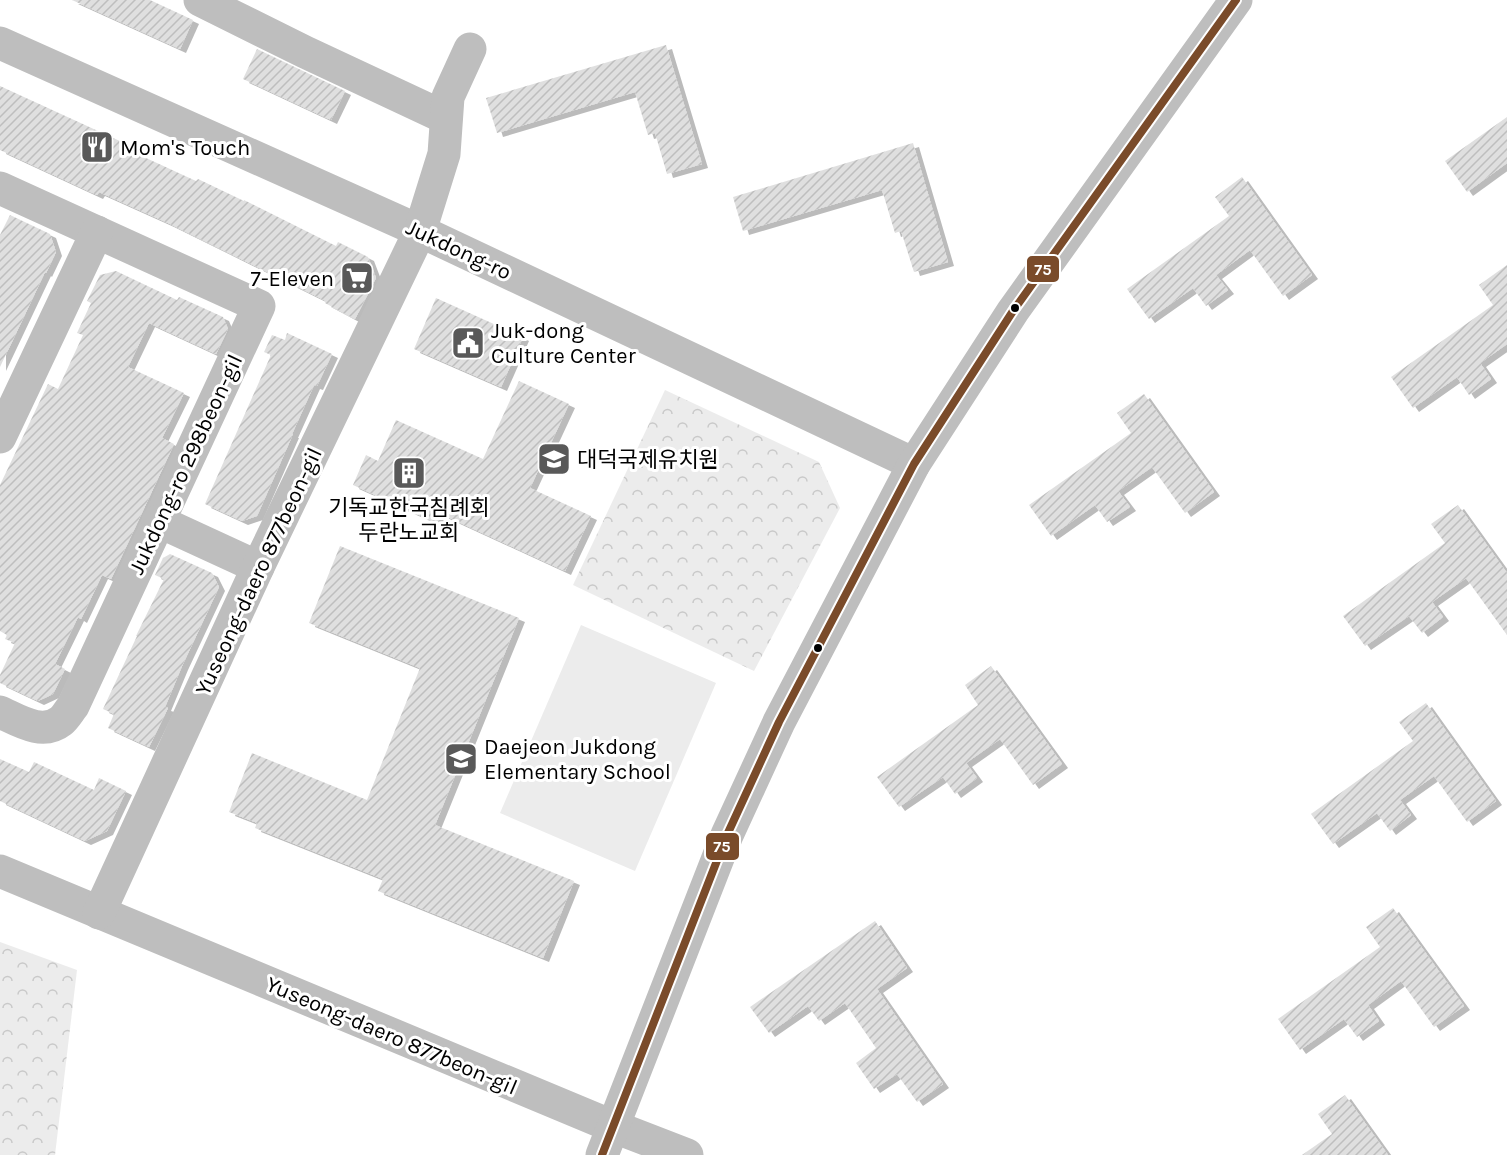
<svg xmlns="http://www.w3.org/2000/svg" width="1507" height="1155" viewBox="0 0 1507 1155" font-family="Karla,'Noto Sans KR',sans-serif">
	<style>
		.forest { fill: url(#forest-crowns) }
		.pitch { fill: #ececec }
		.building { fill: url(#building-hatch); filter: url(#shadow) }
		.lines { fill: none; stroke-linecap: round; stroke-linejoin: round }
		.minor { stroke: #bebebe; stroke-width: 33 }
		.bus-1-casing { stroke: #fff; stroke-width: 12 }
		.bus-1 { stroke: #7a4b2a; stroke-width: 8 }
		.bus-dot { fill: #000; stroke: #fff; stroke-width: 2 }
		.labels { text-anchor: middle; stroke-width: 6; stroke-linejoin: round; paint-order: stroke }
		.poi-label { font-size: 22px; fill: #000; stroke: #fff; text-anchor: start }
		.street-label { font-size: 22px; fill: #000; stroke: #fff }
		.line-badge { stroke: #fff; stroke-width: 2 }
		.badge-label { font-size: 16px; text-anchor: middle; font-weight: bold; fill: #fff }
	</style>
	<defs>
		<pattern id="forest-crowns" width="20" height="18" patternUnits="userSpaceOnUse" patternTransform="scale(1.5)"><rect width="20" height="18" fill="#ececec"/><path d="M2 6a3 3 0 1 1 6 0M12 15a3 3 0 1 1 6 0" fill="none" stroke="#c9c9c9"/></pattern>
		<pattern id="building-hatch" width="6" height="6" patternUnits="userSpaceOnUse" patternTransform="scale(1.5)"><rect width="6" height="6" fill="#dfdfdf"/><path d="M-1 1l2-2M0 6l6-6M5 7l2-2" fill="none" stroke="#bebebe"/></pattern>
		<filter id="shadow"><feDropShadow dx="6" dy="4" stdDeviation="0" flood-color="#0004"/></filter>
	</defs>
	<rect width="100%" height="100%" fill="#fff"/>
	<g class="forest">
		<polygon points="665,390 819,462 840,508 754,671 573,585"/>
		<polygon points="0,942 77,970 55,1155 0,1155"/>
	</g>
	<polygon class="pitch" points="581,625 716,683 635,871 500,813"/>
	<g class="building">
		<polygon points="72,0 150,0 193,20 180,49"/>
		<polygon points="666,45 702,164 667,174 655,133 648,135 635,92 497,133 486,98"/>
		<polygon points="257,49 345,91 331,120 243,79"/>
		<polygon points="0,86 122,142 120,146 196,181 198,179 244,201 244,200 336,246 338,242 368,257 376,278 355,319 325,303 326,301 168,223 99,192 97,195 0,150"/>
		<polygon points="1507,117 1507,163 1467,192 1445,161"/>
		<polygon points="913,143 948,262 914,272 901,231 895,233 882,190 743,231 733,197"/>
		<polygon points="1242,177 1312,275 1283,296 1250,250 1216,275 1228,290 1206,306 1193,288 1149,319 1127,289 1229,216 1215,197"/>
		<polygon points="10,215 50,234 56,252 46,273 45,272 0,367 0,235"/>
		<polygon points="1507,265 1507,344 1480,363 1491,379 1469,395 1457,377 1413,408 1391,377 1493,305 1479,285"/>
		<polygon points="116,271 177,300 179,297 223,317 228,329 216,354 149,323 128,367 184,393 162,438 174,444 111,579 102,575 81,619 78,617 55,664 65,669 53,694 38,701 0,683 0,675 15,643 5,639 7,635 0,631 0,485 48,384 58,389 83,335 77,333 91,303 87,301 100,275"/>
		<polygon points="436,298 523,337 501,387 414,349"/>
		<polygon points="287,333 332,354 317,386 314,385 292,434 293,434 257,516 242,521 205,504 271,355 264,352 272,335 285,340"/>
		<polygon points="519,381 569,404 530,488 591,516 565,571 441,514 437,523 353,485 366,455 378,461 396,420 483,459"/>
		<polygon points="1144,394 1214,492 1185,513 1152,467 1118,491 1130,507 1107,522 1095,505 1051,536 1029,505 1131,433 1117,413"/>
		<polygon points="1458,505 1507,573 1507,635 1466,578 1432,602 1443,617 1422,633 1409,616 1365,646 1343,616 1445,543 1431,524"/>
		<polygon points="340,546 519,618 435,825 574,881 543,958 378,891 383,879 255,828 257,823 229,812 252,753 367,800 420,668 309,623"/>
		<polygon points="170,554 212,573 219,587 182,666 165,707 168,708 149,747 108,728 114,714 103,709 137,636 136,636 164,579 155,575 163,558"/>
		<polygon points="991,666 1062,764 1033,785 1000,739 966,763 977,778 955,794 943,777 899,807 877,777 978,705 965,685"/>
		<polygon points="1426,703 1496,801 1467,822 1434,776 1400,800 1411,815 1390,831 1377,813 1333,844 1311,814 1413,741 1399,722"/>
		<polygon points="0,759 29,772 34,762 94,790 99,778 126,791 107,831 85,841 0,801"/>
		<polygon points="1393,908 1464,1006 1434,1027 1401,981 1368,1005 1379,1021 1357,1037 1344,1019 1300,1050 1278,1019 1380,947 1366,927"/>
		<polygon points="875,921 907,968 877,989 943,1084 917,1102 897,1074 874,1089 856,1063 876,1048 845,1003 819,1021 808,1006 769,1033 750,1007"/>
		<polygon points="1345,1095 1388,1155 1302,1155 1332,1134 1318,1114"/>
	</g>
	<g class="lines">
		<g class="minor">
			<polyline points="200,0 305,52 446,118"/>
			<polyline points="0,43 420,231 914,464"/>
			<path d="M0,188L259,306L73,706C69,711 65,718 61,721C42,736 18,720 0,712"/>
			<polyline points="0,437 97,232"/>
			<polyline points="158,521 258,567"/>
			<polyline points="0,871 612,1126 687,1155"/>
			<polyline points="99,913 258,567 420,231 444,154 448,97 470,49"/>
			<polyline points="602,1155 727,835 779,722 914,464 1013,311 1236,0"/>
		</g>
		<defs>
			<polyline id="bus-1" points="602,1155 727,835 779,722 914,464 1013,311 1236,0"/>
		</defs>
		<use href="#bus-1" class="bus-1-casing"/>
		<use href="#bus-1" class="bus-1"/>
	</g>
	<defs>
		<symbol id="restaurant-square" viewBox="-11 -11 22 22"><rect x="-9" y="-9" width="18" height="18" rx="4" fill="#595959" stroke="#fff"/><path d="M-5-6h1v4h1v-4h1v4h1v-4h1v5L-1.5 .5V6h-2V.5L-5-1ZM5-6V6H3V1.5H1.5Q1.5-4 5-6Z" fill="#fff"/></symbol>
		<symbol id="supermarket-square" viewBox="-11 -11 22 22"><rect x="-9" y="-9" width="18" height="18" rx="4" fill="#595959" stroke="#fff"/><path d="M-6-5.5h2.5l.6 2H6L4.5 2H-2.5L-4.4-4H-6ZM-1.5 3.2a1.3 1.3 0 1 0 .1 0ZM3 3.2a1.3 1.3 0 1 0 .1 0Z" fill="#fff"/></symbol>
		<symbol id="civic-square" viewBox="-11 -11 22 22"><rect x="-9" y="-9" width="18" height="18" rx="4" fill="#595959" stroke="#fff"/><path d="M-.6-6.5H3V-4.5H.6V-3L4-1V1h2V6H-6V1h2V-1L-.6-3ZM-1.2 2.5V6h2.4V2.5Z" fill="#fff"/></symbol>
		<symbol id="school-square" viewBox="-11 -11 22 22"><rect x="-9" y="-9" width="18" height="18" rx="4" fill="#595959" stroke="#fff"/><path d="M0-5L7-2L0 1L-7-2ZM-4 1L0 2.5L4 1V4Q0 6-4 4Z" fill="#fff"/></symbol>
		<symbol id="building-square" viewBox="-11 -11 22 22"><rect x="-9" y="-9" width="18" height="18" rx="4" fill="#595959" stroke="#fff"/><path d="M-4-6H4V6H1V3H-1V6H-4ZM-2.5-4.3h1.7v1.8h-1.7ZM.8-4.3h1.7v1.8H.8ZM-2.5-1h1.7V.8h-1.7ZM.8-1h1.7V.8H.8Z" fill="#fff"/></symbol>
	</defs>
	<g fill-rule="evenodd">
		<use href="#restaurant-square" x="78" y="128" width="38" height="38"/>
		<use href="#supermarket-square" x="338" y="259" width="38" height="38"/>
		<use href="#civic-square" x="449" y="324" width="38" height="38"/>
		<use href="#school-square" x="535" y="440" width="38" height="38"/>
		<use href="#building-square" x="390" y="454" width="38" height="38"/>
		<use href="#school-square" x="442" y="740" width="38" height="38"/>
	</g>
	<g class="bus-dot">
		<circle cx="1015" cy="308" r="5"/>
		<circle cx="818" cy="648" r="5"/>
	</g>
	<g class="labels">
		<g class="poi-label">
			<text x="120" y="155">Mom's Touch</text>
			<text x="334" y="286" text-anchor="end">7-Eleven</text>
			<text x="491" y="338">Juk-dong<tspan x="491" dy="25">Culture Center</tspan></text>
			<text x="577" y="467">대덕국제유치원</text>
			<text x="409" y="515" text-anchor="middle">기독교한국침례회<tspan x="409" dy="25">두란노교회</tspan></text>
			<text x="484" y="754">Daejeon Jukdong<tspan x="484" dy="25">Elementary School</tspan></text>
		</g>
		<g class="street-label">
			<text transform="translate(459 249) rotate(25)" y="8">Jukdong-ro</text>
			<text transform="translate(185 464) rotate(-65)" y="8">Jukdong-ro 298beon-gil</text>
			<text transform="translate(258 571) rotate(-65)" y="8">Yuseong-daero 877beon-gil</text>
			<text transform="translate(392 1035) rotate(23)" y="8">Yuseong-daero 877beon-gil</text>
		</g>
	</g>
	<g class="line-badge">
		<rect x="1026" y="255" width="34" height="28" rx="6" fill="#7a4b2a"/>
		<rect x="705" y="832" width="35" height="29" rx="6" fill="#7a4b2a"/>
	</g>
	<g class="badge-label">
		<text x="1043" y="275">75</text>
		<text x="722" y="852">75</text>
	</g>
</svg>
